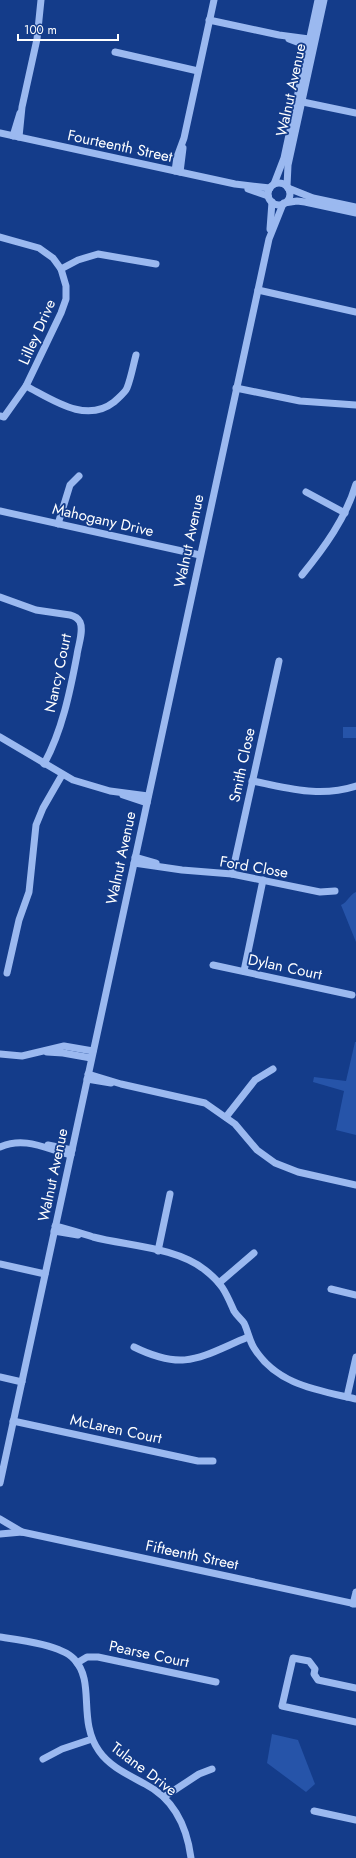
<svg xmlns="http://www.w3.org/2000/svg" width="356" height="1858" viewBox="0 0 356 1858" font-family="Jost,sans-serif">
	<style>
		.green { fill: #2654a9 }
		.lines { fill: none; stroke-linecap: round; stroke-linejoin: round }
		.minor { stroke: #9bb9f0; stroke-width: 7 }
		.labels { text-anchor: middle; stroke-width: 3.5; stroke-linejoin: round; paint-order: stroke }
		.street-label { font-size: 15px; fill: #fff; stroke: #143c8a }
	</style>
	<rect width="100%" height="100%" fill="#143c8a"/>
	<g class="green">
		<rect x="343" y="727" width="13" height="11"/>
		<path d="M356,892V942L341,905C348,902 349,895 356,892Z"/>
		<polygon points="355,1042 356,1042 356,1135 336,1130 344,1091 313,1082 314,1077 346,1081"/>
		<polygon points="272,1734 298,1740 315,1784 306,1792 267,1763"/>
	</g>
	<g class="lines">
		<g class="minor">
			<polyline points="209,20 279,35 309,39 312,42"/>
			<polyline points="289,39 297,42 312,44"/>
			<polyline points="115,52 198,71"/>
			<polyline points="298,101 356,113"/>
			<polyline points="0,133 235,184 270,188"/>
			<polyline points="13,136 20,113"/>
			<polyline points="19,137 22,107 37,39 41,0"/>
			<polyline points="175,171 177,157 184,138 214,0"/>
			<polyline points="180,172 183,148"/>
			<circle cx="279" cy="194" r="11"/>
			<polyline points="274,184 284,158 318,0"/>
			<polyline points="287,186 288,165 324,0"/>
			<polyline points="288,188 313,198 356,207"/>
			<polyline points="248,189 268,196"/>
			<polyline points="284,203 297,201 305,202 356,213"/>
			<polyline points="270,229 272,202"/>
			<polyline points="0,237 39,248 53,258 61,269 66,286 66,299 61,313 26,386 4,417 0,416"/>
			<polyline points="61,269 78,260 98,254 156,264"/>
			<polyline points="258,290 356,312"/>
			<path d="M26,386C53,400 86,424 114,402C118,398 125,393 127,388C131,378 133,366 136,355"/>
			<polyline points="236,388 300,401 356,405"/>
			<polyline points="306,492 345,513"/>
			<polyline points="0,511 200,555"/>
			<polyline points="58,524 70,485 79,476"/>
			<path d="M302,575C324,548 346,518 356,484"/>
			<path d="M0,597L36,610L70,615C74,616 78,618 80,622C84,631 78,646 77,655C70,692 62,731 44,764"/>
			<polyline points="0,737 73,780 110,791 148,796"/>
			<path d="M252,781C289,788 319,798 356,786"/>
			<polyline points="123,795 147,803"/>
			<polyline points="135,857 156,863"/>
			<polyline points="134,863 182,870 232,874 320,892 335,891"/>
			<polyline points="232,874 279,661"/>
			<polyline points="213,965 352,995"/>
			<polyline points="244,971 263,880"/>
			<polyline points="7,973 19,920 29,892 36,825 43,808 62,775"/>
			<polyline points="47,1052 63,1053 91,1058"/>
			<polyline points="0,1054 22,1056 64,1046 93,1051"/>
			<polyline points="88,1074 121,1084 205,1103 235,1124 257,1150 275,1163 298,1172 356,1185"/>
			<polyline points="87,1079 111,1083"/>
			<polyline points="226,1117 255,1080 273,1069"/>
			<polyline points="48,1145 72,1150"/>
			<path d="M0,1147C25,1136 46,1149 71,1155"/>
			<path d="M55,1226C68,1229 80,1233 93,1237C128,1246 176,1247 205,1270C223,1284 226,1293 234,1311C237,1316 241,1319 244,1323C248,1331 249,1340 254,1348C277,1385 317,1390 356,1399"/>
			<polyline points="54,1231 78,1235"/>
			<polyline points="158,1251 170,1194"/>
			<polyline points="0,1264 45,1274"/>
			<polyline points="219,1283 254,1253"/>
			<polyline points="331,1289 356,1295"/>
			<path d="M134,1347C185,1372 200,1357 248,1337"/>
			<polyline points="0,1377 22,1382"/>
			<polyline points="347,1397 356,1357"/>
			<polyline points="13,1421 198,1461 213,1461"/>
			<polyline points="0,1483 258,290 269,239 283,204"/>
			<polyline points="0,1519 22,1532"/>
			<polyline points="0,1534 22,1532 356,1604"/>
			<polyline points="353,1604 356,1592"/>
			<path d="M0,1637C20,1640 61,1645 74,1659C96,1682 77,1720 99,1751C110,1767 129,1775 145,1784C174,1799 187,1827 191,1858"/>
			<polyline points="77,1663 87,1657 98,1657 216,1682"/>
			<polyline points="356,1688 318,1680 314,1674 315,1669 309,1661 293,1658 282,1706 356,1722"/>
			<polyline points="43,1759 62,1749 92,1739"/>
			<polyline points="164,1797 199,1774 212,1769"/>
			<polyline points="314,1811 356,1820"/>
		</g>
	</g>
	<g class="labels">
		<g class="street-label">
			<text transform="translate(291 90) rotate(-78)" y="5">Walnut Avenue</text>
			<text transform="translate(120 146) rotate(12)" y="5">Fourteenth Street</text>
			<text transform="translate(37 332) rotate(-66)" y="5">Lilley Drive</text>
			<text transform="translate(103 520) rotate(13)" y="5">Mahogany Drive</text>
			<text transform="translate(189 541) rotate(-78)" y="5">Walnut Avenue</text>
			<text transform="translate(58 673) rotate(-78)" y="5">Nancy Court</text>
			<text transform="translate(242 765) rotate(-78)" y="5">Smith Close</text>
			<text transform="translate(121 858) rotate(-78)" y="5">Walnut Avenue</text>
			<text transform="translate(254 867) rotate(10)" y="5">Ford Close</text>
			<text transform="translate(285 967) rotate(12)" y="5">Dylan Court</text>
			<text transform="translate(53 1175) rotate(-78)" y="5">Walnut Avenue</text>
			<text transform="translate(116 1429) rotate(12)" y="5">McLaren Court</text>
			<text transform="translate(192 1555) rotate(12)" y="5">Fifteenth Street</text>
			<text transform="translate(149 1654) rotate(12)" y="5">Pearse Court</text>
			<text transform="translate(144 1769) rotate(37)" y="5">Tulane Drive</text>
		</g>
	</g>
	<path d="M18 34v6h100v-6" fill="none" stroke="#ffffff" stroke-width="2"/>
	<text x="24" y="34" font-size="12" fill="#ffffff" stroke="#143c8a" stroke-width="3" paint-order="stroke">100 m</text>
</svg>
